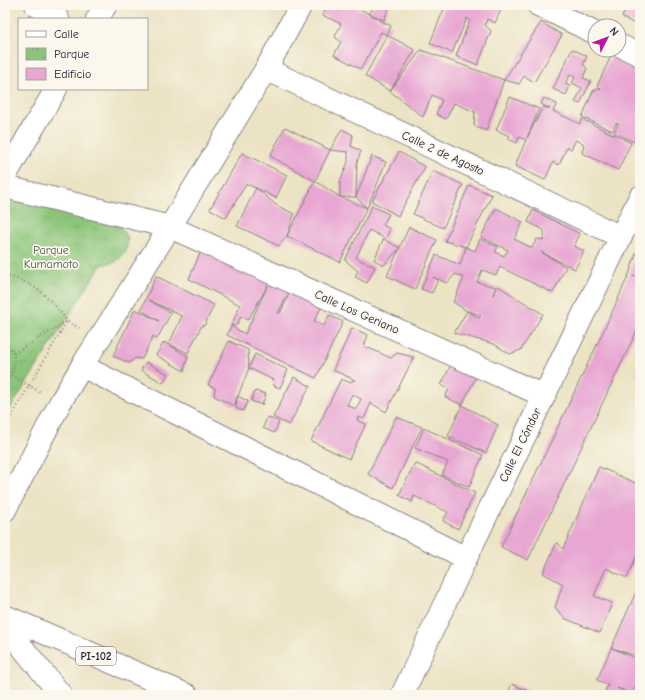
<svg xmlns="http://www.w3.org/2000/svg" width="645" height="700" viewBox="0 0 645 700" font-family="'Comic Neue',sans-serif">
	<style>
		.park { fill: url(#park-crowns); stroke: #57745a }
		.building { fill: #e8a7d3; fill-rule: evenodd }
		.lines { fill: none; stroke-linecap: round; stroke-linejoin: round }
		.minor-casing { stroke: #878280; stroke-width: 24 }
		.primary-casing { stroke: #878280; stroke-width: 24 }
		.path { stroke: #878280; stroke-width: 2.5; stroke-dasharray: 1 3; stroke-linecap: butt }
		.minor { stroke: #fff; stroke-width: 22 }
		.primary { stroke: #fff; stroke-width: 22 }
		.labels { text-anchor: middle; stroke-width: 3.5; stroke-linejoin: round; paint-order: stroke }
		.shield { fill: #fbf7ec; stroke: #636270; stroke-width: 1 }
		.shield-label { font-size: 11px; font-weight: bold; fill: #22223b }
		.street-label { font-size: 12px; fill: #22223b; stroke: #fbf7ec }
		.park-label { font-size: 12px; fill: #475b51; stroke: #fbf7ec }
	</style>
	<defs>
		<pattern id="park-crowns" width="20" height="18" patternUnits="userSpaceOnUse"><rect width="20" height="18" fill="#8cc579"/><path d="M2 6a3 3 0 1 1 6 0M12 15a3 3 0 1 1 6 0" fill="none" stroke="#78a96a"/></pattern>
	</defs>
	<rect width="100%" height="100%" fill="#fbf7ec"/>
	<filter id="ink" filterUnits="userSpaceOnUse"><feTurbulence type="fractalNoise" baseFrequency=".025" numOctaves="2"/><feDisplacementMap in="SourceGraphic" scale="8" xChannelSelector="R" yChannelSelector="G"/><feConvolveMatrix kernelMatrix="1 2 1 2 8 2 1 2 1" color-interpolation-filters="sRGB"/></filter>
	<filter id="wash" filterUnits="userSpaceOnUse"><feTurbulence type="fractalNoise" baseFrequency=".012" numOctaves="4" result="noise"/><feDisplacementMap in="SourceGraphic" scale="16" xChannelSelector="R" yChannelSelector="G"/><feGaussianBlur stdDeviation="0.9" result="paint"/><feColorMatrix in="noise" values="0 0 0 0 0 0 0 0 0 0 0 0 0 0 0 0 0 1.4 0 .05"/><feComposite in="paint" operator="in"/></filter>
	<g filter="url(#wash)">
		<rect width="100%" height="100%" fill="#ece3c4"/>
		<polygon class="park" points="5,197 120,226 128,238 126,252 116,262 101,265 5,417"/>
		<g id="blocks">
			<g class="building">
				<polygon points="329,5 353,5 391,26 387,35 381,32 361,69 334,55 341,42 335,37 341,24 322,15"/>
				<polygon points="374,5 390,5 384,20 370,14"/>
				<polygon points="437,5 503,5 495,23 487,19 485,25 491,31 478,65 456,56 470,20 467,18 452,53 430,43 444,9 437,6"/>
				<polygon points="628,5 640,5 640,27 622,17"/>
				<polygon points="541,22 562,35 534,82 524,76 519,84 504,80"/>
				<polygon points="387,35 415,50 390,91 365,76"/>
				<polygon points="572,49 587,56 583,65 587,68 583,78 591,81 580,104 575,102 582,88 572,83 575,77 570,75 565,84 570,86 566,95 553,89"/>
				<polygon points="421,50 504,80 486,131 474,126 475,112 454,103 446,119 436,114 442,100 432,95 423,117 390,91"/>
				<polygon points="613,52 640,65 640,137 637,143 614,133 618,124 616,123 613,131 582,117 593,91 601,88 597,86"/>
				<polygon points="510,97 539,109 527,138 543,107 550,109 541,104 544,98 557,104 553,111 580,124 582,119 631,143 618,170 582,153 584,144 576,140 571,149 567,147 559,165 553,162 545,180 515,166 526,140 519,137 517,143 508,139 510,136 496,130"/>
				<polygon points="285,127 330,150 342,129 353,135 351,146 361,151 357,162 356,197 340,197 340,182 348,162 348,152 330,150 315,181 270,156"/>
				<polygon points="399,152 425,167 398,216 372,201"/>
				<polygon points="242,153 287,175 276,198 256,188 276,205 294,214 287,236 279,246 237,226 256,188 246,184 226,218 210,209"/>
				<polygon points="372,156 386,162 367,208 356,197"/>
				<polygon points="433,171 463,185 443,228 413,214"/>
				<polygon points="315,181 340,197 367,208 340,262 287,236"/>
				<polygon points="469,185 492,195 466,247 445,241"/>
				<polygon points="372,206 389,214 383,225 390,229 385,240 400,248 384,265 374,260 384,238 369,230 356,258 375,267 367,283 355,277 358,271 345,260"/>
				<polygon points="496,208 523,222 514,239 532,248 537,239 544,240 544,230 528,222 533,210 580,234 574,246 584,251 575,269 541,252 566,267 553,293 500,267 496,275 482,270 477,282 496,287 493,295 498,286 543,314 521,350 510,354 494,344 454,333 467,311 479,318 481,315 467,311 453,302 464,278 455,274 447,283 433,277 438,280 432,293 421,289 436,255 460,265 466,247 475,251 480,239 498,247 495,252 504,256 508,250 481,237"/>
				<polygon points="409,227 437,240 415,289 387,276"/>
				<polygon points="640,243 640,278 633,276 640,279 640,324 528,560 501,547 609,319 629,274"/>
				<path d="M201,251L290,290L278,313H280L292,289L323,304L314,321L324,326L329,315L343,322L316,378L227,335L240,305L189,279ZM268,285L245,334L231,326L237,325L241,316L248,320Z"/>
				<polygon points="156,276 214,305 204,326 202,325 188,353 169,344 182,316 149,300 171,313 157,339 153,336 142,359 135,358 129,363 113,356 135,309 159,321 141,310"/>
				<path d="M352,328L368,335L364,346L391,358L397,353L414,357L386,412L371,403L364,419L358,417L357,420L366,424L349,459L311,441L341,379L349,382L355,380L333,370ZM352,394L361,399L356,409L347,405Z"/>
				<polygon points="229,341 248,350 249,368 255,354 288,370 280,388 274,386 273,380 249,368 234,406 214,396 215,388 208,385"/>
				<polygon points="164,342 188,356 184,371 156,355"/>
				<polygon points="146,362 168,374 163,383 141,370"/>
				<polygon points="452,363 477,375 462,405 445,397 449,389 441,385"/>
				<polygon points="640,368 640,378 636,376"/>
				<polygon points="294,377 310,386 289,425 273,417"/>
				<polygon points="255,391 266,394 262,405 251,401"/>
				<polygon points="237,396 248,401 243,411 236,408"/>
				<polygon points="462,405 498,425 486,453 448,436"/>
				<polygon points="267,417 279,422 274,433 263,428"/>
				<polygon points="396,417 422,427 393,488 368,474"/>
				<polygon points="424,428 483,455 469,487 442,475 448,462 415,448"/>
				<polygon points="415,463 475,493 458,529 443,521 448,512 414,496 412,502 399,495"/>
				<polygon points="599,467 640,485 640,548 627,578 606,568 594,596 612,603 600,633 564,618 555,607 563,584 543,573 557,542 563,549"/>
				<polygon points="640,583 640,657 612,648 640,660 640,675 632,694 617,688 631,695 603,695 608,685 597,680"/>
				<polygon points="512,684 537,695 507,695"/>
			</g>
		</g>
	</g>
	<g filter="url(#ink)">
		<use href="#blocks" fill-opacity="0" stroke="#878280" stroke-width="1"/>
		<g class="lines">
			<defs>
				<g id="minor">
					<polyline points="36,5 58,19"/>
					<polyline points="538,5 595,33"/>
					<polyline points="97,19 106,5"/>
					<polyline points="619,45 640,55"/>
					<polyline points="266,69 621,237"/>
					<polyline points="5,176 56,89"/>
					<polyline points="5,187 170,227 544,396"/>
					<polyline points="82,366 466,558"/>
					<polyline points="5,510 60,403 82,366 170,227 266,69 301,5"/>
					<polyline points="5,626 61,695"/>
					<polyline points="402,695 466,558 640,197"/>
				</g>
				<polyline id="primary" points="5,616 187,695"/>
			</defs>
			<use href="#minor" class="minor-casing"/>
			<use href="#primary" class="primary-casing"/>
			<g class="path">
				<path d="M5,276C33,280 51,299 67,321L13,354"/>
				<path d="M5,343C19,354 15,371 5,383"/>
				<polyline points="11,375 40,392"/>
				<polyline points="5,427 67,321 79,328"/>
			</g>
			<use href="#minor" class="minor"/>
			<use href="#primary" class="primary"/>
		</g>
	</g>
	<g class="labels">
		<rect class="shield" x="76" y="647" width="40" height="18" rx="3"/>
		<g class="shield-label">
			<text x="96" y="660">PI-102</text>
		</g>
		<g class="street-label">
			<text transform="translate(443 153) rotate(25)" y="4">Calle 2 de Agosto</text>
			<text transform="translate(357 312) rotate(24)" y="4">Calle Los Geriano</text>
			<text transform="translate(520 445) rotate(-64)" y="4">Calle El Cóndor</text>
		</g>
		<g class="park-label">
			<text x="51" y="254">Parque<tspan x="51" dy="14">Kumamoto</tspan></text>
		</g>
	</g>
	<rect width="645" height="700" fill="none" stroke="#fbf7ec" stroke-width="20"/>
	<rect x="18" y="18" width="130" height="72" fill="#fbf7ec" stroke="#a4a2a5"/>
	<rect x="26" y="31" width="20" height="6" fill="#ffffff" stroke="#a4a2a5"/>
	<text x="54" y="38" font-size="12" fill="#22223b">Calle</text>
	<rect x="26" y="48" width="20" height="12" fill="url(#park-crowns)" stroke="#a4a2a5"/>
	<text x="54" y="58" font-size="12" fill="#22223b">Parque</text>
	<rect x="26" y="68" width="20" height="12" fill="#e8a7d3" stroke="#a4a2a5"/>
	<text x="54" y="78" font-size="12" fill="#22223b">Edificio</text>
	<g transform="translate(607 38) rotate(48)"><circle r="19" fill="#fbf7ec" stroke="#a4a2a5"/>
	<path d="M0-3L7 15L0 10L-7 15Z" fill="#b5179e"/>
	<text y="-6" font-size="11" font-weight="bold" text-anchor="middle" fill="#22223b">N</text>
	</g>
</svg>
